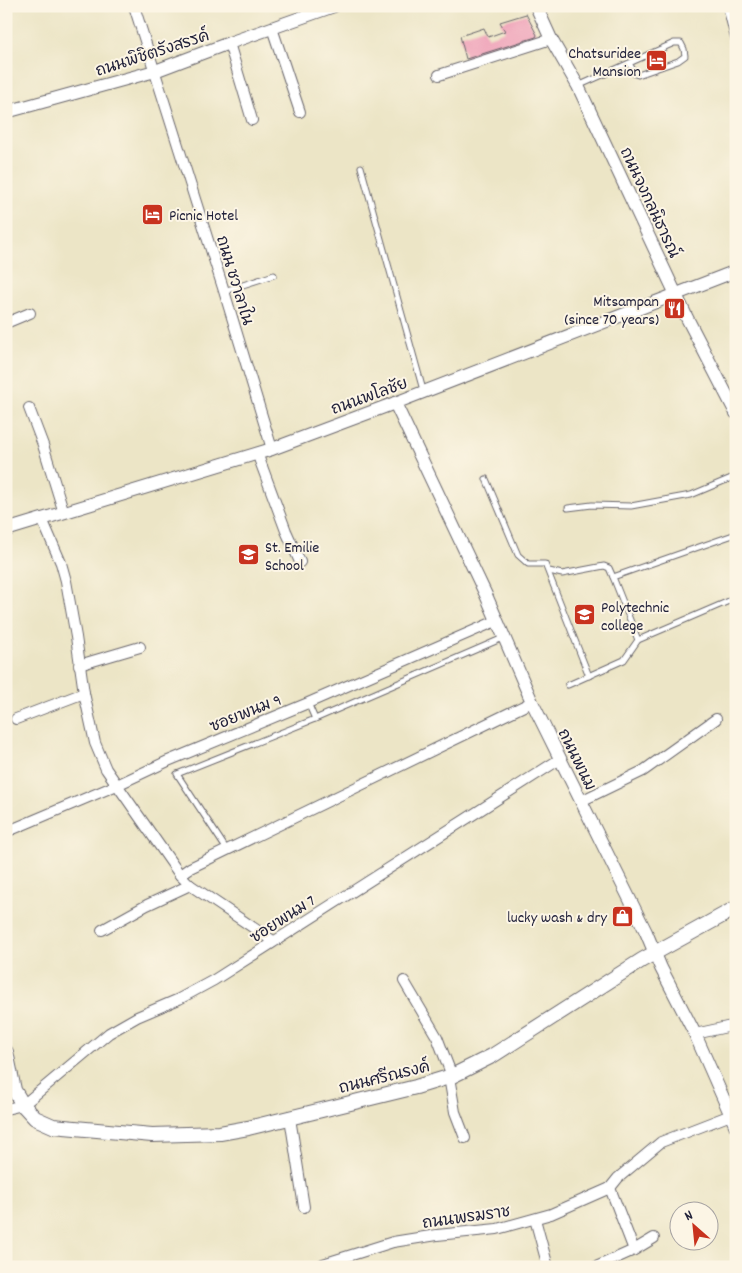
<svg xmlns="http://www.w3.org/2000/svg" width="742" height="1273" viewBox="0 0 742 1273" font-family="Dekko,'Playpen Sans Thai',sans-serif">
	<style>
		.building { fill: #ee9cb6 }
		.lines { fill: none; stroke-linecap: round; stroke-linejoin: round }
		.service-casing { stroke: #69666c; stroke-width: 7 }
		.minor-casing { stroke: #69666c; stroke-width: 12 }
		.tertiary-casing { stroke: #69666c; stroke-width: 14 }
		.secondary-casing { stroke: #69666c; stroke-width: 16 }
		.service { stroke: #fff; stroke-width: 5 }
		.minor { stroke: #fff; stroke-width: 10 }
		.tertiary { stroke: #fff; stroke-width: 12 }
		.secondary { stroke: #fff; stroke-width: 14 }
		.labels { text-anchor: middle; stroke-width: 4; stroke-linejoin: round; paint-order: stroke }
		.street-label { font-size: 16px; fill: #22223b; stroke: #fcf5e5 }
		.poi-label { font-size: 16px; fill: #22223b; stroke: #fcf5e5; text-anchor: end }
	</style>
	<rect width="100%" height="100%" fill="#fcf5e5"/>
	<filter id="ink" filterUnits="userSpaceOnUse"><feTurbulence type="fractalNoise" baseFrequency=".02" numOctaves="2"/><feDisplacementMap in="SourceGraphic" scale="10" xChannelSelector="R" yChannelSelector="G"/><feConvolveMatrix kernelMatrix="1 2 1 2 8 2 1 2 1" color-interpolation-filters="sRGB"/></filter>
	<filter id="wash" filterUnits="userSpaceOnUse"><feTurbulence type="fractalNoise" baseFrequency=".0096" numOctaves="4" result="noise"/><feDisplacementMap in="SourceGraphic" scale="20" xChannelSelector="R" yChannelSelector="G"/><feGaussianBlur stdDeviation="1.12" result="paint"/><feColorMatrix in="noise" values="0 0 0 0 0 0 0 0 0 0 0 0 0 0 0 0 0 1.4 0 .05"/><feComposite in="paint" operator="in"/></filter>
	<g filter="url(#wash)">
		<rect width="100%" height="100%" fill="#ece5c6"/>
		<g id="blocks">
			<polygon class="building" points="526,14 537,35 536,37 466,59 460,36 484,28 488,37 505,31 500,22"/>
		</g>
	</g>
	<g filter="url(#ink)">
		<use href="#blocks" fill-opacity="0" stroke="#69666c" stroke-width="1"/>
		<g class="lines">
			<defs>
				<g id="service">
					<polyline points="578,86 674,43 681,43 684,49 685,56 678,61 638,75 635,74 629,63"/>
					<polyline points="361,167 423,390"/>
					<polyline points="224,291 274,275"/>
					<polyline points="486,479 518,555 528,564 545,564 589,676"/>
					<polyline points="568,508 592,505 631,506 691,495 736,476"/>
					<polyline points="736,534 613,577 638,640 736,598"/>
					<polyline points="549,571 562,574 604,566 609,568 613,577"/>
					<polyline points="568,685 624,660 638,640"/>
					<polyline points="308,703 315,719"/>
					<polyline points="227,850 177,774 315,719 503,638"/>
				</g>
				<g id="minor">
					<polyline points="134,6 224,291 272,449"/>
					<polyline points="728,6 736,38"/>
					<polyline points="272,28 300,112"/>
					<polyline points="229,43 252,120"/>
					<polyline points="439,75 551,39"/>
					<polyline points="6,323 30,313"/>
					<polyline points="29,408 43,445 64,513"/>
					<polyline points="257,453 286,531 300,562"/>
					<polyline points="42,519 61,563 66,581 76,637 84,693 95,743 106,769 180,875 190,885 273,941"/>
					<polyline points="79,665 140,647"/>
					<polyline points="16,719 84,693"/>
					<polyline points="581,801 643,771 716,719"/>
					<polyline points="6,832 117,785 168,761 308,703 496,621"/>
					<polyline points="180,875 190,868 532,702"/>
					<polyline points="102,930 147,905 190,885"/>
					<polyline points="404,981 437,1037 452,1076"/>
					<polyline points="695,1034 736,1025"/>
					<polyline points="449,1077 455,1112 465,1138"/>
					<polyline points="6,1109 23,1105 109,1033 137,1017 179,999 214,980 560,759"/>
					<polyline points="290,1118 304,1207"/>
					<polyline points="610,1188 634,1250"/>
					<polyline points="535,1219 548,1267"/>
					<polyline points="323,1264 393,1242 437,1235 497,1229 551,1214 610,1188 618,1178 661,1142 736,1113"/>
					<polyline points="596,1267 634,1250 654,1238"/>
				</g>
				<g id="tertiary">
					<polyline points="536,6 551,39 578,86 687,318 736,413"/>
					<polyline points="6,112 155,71 229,43 334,6"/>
					<polyline points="395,403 486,595 532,702 646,932 661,968 695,1034 736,1127"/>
					<polyline points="6,530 272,449 395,403 736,271"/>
				</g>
				<polyline id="secondary" points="6,1052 14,1090 23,1105 35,1118 53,1126 152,1135 220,1133 248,1128 416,1087 452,1076 492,1056 642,960 736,908"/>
			</defs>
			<use href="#service" class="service-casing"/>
			<use href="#minor" class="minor-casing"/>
			<use href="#tertiary" class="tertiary-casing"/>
			<use href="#secondary" class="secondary-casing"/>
			<use href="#service" class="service"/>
			<use href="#minor" class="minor"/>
			<use href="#tertiary" class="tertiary"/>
			<use href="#secondary" class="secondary"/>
		</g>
	</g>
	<defs>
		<symbol id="hotel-square" viewBox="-11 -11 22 22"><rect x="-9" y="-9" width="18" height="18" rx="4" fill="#c8321e" stroke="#fcf5e5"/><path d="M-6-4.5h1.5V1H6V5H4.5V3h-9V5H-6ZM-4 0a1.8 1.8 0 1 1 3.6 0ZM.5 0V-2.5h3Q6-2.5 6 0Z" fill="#fff"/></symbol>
		<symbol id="restaurant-square" viewBox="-11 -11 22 22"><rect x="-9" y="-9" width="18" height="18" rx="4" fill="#c8321e" stroke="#fcf5e5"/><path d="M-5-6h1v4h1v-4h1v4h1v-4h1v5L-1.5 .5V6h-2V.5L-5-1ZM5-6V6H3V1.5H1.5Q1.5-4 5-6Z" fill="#fff"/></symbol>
		<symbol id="school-square" viewBox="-11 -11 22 22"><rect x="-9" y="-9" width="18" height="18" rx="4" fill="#c8321e" stroke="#fcf5e5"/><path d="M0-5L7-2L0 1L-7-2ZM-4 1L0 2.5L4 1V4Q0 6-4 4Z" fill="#fff"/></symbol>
		<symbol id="university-square" viewBox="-11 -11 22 22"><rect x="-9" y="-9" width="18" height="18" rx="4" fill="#c8321e" stroke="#fcf5e5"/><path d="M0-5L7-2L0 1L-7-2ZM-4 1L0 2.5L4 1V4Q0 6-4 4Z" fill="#fff"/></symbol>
		<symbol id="shop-square" viewBox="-11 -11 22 22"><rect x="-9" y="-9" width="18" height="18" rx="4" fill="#c8321e" stroke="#fcf5e5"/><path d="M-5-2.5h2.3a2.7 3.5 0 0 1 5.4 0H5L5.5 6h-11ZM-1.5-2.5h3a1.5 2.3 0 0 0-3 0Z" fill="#fff"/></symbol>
	</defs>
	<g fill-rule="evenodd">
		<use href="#hotel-square" x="644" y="48" width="25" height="25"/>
		<use href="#hotel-square" x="140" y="202" width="25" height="25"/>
		<use href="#restaurant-square" x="662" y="296" width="25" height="25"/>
		<use href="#school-square" x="236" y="542" width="25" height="25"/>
		<use href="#university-square" x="572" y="602" width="25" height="25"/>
		<use href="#shop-square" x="610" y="904" width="25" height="25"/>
	</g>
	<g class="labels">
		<g class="street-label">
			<text transform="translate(152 52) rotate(-18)" y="6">ถนนพิชิตรังสรรค์</text>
			<text transform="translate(651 202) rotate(65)" y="6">ถนนจงกลนิธารณ์</text>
			<text transform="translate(236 280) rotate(73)" y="6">ถนน ชวาลาใน</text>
			<text transform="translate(369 395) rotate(-20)" y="6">ถนนพโลชัย</text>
			<text transform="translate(245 712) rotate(-22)" y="6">ซอยพนม 9</text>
			<text transform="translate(578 759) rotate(64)" y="6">ถนนพนม</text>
			<text transform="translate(282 918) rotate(-33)" y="6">ซอยพนม 7</text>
			<text transform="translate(384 1076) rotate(-14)" y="6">ถนนศรีณรงค์</text>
			<text transform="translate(466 1216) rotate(-8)" y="6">ถนนพรมราช</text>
		</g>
		<g class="poi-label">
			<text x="641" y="58">Chatsuridee<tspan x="641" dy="18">Mansion</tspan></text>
			<text x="169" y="220" text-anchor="start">Picnic Hotel</text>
			<text x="659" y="306">Mitsampan<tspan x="659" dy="18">(since 70 years)</tspan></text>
			<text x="265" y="552" text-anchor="start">St. Emilie<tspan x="265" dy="18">School</tspan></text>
			<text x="601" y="612" text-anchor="start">Polytechnic<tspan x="601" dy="18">college</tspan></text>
			<text x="607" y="922">lucky wash &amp; dry</text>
		</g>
	</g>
	<rect width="742" height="1273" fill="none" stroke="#fcf5e5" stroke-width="25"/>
	<g transform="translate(694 1226) rotate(333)"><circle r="24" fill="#fcf5e5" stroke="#a5a1a1"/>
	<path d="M0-4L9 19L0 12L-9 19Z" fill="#c8321e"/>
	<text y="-8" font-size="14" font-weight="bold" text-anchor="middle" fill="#22223b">N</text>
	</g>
</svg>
